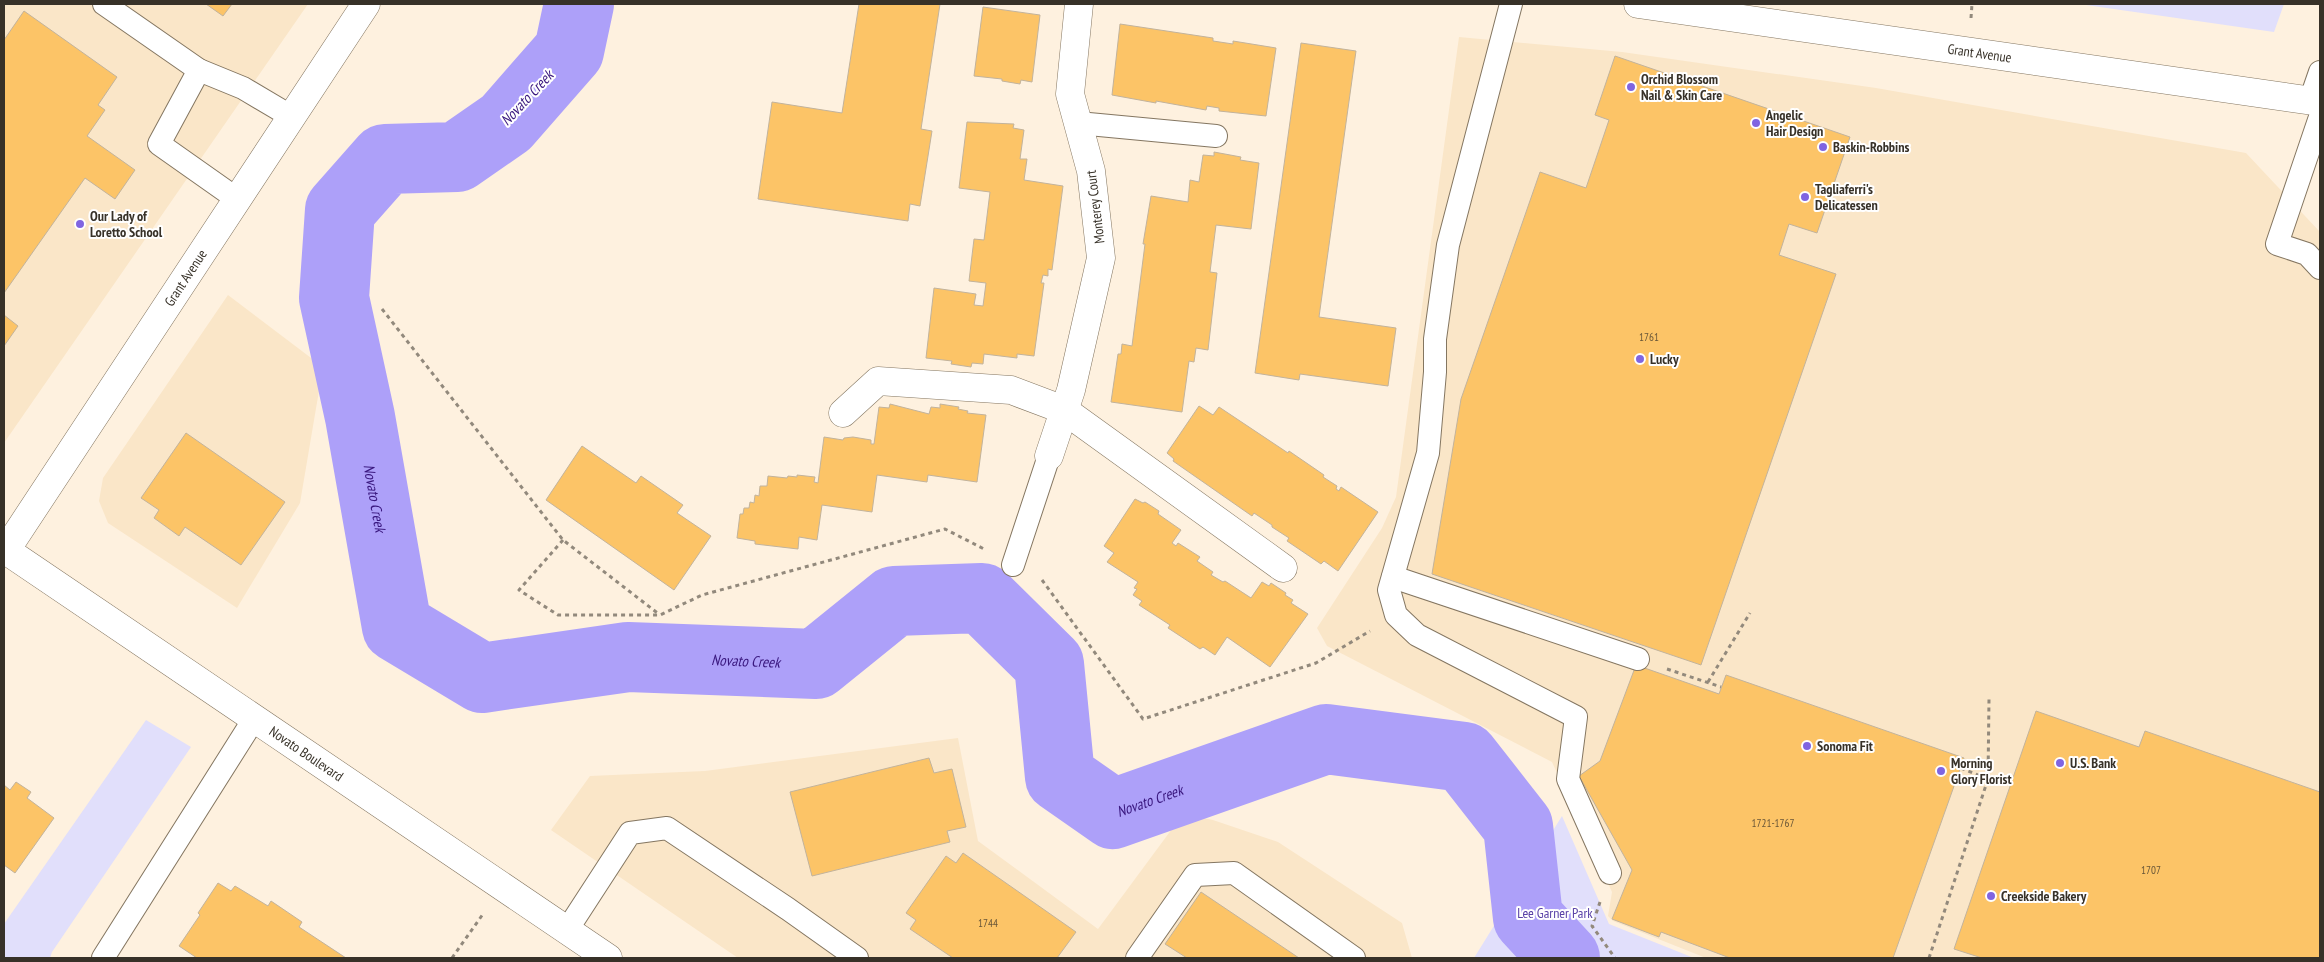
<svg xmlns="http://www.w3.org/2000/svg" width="2324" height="962" viewBox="0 0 2324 962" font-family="'PT Sans Narrow',sans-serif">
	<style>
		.built { fill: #fae6c8 }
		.green { fill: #e1dffb }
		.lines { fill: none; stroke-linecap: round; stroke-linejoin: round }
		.river { stroke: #ada0f9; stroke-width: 70 }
		.building { fill: #fcc467; stroke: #c2b39c }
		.lane-casing { stroke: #847661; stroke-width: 24 }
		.street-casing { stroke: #847661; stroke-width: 29 }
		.secondary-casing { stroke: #847661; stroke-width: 29 }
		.path { stroke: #92897c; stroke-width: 3; stroke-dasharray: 4 4; stroke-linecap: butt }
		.lane { stroke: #fff; stroke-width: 22 }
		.street { stroke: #fff; stroke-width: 28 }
		.secondary { stroke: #fff; stroke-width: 28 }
		.poi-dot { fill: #8065e1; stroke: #fff; stroke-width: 2 }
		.labels { text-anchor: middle; stroke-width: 4; stroke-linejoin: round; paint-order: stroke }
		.number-label { font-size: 11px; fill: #685638 }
		.street-label { font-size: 14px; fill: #373128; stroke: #fff }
		.poi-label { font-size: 14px; font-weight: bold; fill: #373128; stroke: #fff; text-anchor: start }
		.park-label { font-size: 14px; fill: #5941a7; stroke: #fff }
		.water-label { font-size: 15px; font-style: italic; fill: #39177e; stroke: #fff }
	</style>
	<rect width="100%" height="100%" fill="#fef1df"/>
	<g class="built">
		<polygon points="4,4 308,4 4,443"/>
		<polygon points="1459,37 1622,52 1876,88 2246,153 2320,232 2320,958 1706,958 1613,921 1608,916 1612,892 1552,762 1327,646 1317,628 1382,528 1396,497"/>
		<polygon points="228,295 323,367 300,503 237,608 108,523 99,501 103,478"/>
		<polygon points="958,738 978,841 1098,929 1183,814 1213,820 1278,842 1402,923 1412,958 738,958 551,830 590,776 705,771"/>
	</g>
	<g class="green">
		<polygon points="2079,4 2284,4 2274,32"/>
		<polygon points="146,720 191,747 52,952 50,958 4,958 4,924"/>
		<polygon points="1562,816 1609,924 1694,958 1474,958"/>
	</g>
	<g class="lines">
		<path class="river" id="s1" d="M579,4L569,51L506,123L457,157L385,159L340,210L334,298L360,417L397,627L482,678L628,657L816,664L894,601L982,598L1049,664L1060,777L1113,814L1326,739L1464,757L1518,826L1528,918L1565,958"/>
	</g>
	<g class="building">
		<polygon points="206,4 232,4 223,16"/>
		<polygon points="859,4 940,4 921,129 932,131 920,206 910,204 908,221 758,199 772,102 842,113"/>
		<polygon points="983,7 1040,15 1032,82 1021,80 1020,84 1002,81 1002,79 974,76"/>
		<polygon points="24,11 117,77 98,105 105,110 87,136 135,170 115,199 85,178 4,293 4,40"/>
		<polygon points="1120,24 1213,38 1213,41 1233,44 1233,41 1276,48 1266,116 1219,111 1219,108 1207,106 1206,110 1156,101 1156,103 1112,95"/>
		<polygon points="1301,43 1356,51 1319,317 1396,328 1388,386 1300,374 1299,380 1255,373"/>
		<polygon points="1615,56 1850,137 1817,233 1789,224 1779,255 1836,274 1701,665 1432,574 1461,399 1540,172 1586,188 1609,120 1595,115"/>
		<polygon points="967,122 1014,124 1013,128 1024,130 1020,159 1027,159 1024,180 1063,186 1052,270 1048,269 1048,276 1043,275 1041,283 1044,283 1034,356 1017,354 1017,358 984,354 983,364 972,363 971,367 951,364 952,361 926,358 934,288 976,294 974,305 983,306 986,283 969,281 974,239 984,240 990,192 959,188"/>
		<polygon points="1214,152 1241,157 1240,160 1259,163 1251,229 1216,225 1210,272 1217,273 1208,350 1196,348 1194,362 1189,361 1182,412 1111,402 1118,354 1121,354 1122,344 1132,346 1145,244 1143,244 1151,196 1188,202 1190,180 1199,182 1203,155 1214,156"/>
		<polygon points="4,315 18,326 4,346"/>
		<polygon points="890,404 929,414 931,407 940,408 940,404 959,407 958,409 968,411 967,413 986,415 977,482 928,475 927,482 877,475 872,512 822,505 817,540 799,537 798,549 755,544 755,541 737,538 740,514 743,514 744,508 749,508 750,502 754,503 755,495 759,496 760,486 767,486 768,476 787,478 788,476 797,477 797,475 815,477 814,482 818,483 824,437 843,440 844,438 853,437 871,440 871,444 874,444 879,407 889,408"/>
		<polygon points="1199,406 1213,415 1219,407 1288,453 1289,451 1324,475 1323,477 1337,486 1336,489 1339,491 1341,487 1378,512 1338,571 1324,561 1321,564 1287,541 1289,538 1272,527 1272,525 1254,513 1252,516 1173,461 1174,459 1167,453"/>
		<polygon points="186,433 285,502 241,565 185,527 179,536 154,518 159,510 141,498"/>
		<polygon points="582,446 636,483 641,476 683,505 677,513 711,536 674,590 546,500"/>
		<polygon points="1135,499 1143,503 1145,502 1159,511 1158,514 1181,530 1172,543 1176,546 1178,543 1200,557 1197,561 1213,572 1211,575 1223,582 1225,581 1251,598 1262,582 1269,586 1271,583 1286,593 1285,595 1293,600 1291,603 1308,614 1270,667 1227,637 1215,655 1203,647 1200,649 1168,628 1170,625 1139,605 1142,601 1133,595 1137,589 1134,588 1138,582 1107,562 1114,553 1104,546"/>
		<polygon points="1636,665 1719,694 1726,675 1964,758 1893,958 1730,958 1661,932 1659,937 1612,919 1632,870 1579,776 1600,761"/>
		<polygon points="2036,711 2139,747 2145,731 2320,792 2320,958 1982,958 1954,949"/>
		<polygon points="929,758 934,773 952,769 966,827 947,831 950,842 812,876 790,792"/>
		<polygon points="16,782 31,792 27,798 54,818 15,873 4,865 4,785 10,790"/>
		<polygon points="963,853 1076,932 1057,958 953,958 910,929 916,920 906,913 946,856 956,863"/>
		<polygon points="218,883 231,891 235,886 268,906 271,901 302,922 299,927 346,958 197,958 179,946 200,915 198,913"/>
		<polygon points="1201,892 1299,958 1187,958 1165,944"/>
	</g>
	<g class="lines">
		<defs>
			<g id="lane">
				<polyline points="104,4 199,70 243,88 292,117"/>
				<polyline points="1511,4 1448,245 1435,339 1435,372 1428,453 1389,590 1396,615 1417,635 1576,717 1568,779 1610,873"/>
				<polyline points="199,70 159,144 237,199"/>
				<polyline points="2310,101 2320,72"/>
				<polyline points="2320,117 2277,244 2307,254 2320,268"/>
				<polyline points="1078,123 1216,136"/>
				<polyline points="1013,565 1049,456"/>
				<polyline points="1393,577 1638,659"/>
				<polyline points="567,930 630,833 667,828 788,909 857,958"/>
				<polyline points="103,958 254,719"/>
				<polyline points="1137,958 1195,875 1234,873 1354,958"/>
			</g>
			<g id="street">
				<polyline points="843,413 878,381 1011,390 1064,410 1283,568"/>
				<polyline points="1049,456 1071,390 1101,258 1091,171 1070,94 1079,4"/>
			</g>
			<g id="secondary">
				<path id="s2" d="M1638,4L2320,102"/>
				<path id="s3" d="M4,549L608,958"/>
				<path id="s4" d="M6,550L366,4"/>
			</g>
		</defs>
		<use href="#lane" class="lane-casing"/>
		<use href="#street" class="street-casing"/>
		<use href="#secondary" class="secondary-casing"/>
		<g class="path">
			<polyline points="1971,18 1972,4"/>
			<polyline points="382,309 563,540 660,615"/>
			<polyline points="563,540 519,590 558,615 660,615 702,595 945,529 986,550"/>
			<polyline points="1042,580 1143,719 1316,663 1370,631"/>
			<polyline points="1667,669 1721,687"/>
			<polyline points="1708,682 1750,613"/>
			<polyline points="1961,768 1988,779"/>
			<polyline points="1600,902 1592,926 1615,958"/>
			<polyline points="452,958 483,914"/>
			<polyline points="1929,958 1988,779 1989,699"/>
		</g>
		<use href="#lane" class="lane"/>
		<use href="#street" class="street"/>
		<use href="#secondary" class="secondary"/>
	</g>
	<g class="poi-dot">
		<circle cx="1631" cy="87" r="5"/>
		<circle cx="1756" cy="123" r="5"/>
		<circle cx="1823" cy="147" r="5"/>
		<circle cx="1805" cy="197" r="5"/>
		<circle cx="80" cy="224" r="5"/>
		<circle cx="1640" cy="359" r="5"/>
		<circle cx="1807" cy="746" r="5"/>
		<circle cx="2060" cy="763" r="5"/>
		<circle cx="1941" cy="771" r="5"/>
		<circle cx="1991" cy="896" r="5"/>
	</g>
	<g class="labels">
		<g class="number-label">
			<text x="1649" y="341">1761</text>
			<text x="1773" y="827">1721-1767</text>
			<text x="2151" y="874">1707</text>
			<text x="988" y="927">1744</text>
		</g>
		<g class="street-label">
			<text dy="5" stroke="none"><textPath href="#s2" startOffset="345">Grant Avenue</textPath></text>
			<text transform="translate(1095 207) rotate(-97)" y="5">Monterey Court</text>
			<text dy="5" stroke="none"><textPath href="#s4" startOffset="326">Grant Avenue</textPath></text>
			<text dy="5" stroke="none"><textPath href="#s3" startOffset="365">Novato Boulevard</textPath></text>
		</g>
		<g class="poi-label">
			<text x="1641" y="84">Orchid Blossom<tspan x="1641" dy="16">Nail &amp; Skin Care</tspan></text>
			<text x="1766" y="120">Angelic<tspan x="1766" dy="16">Hair Design</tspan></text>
			<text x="1833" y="152">Baskin-Robbins</text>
			<text x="1815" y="194">Tagliaferri's<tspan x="1815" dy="16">Delicatessen</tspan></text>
			<text x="90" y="221">Our Lady of<tspan x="90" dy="16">Loretto School</tspan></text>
			<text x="1650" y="364">Lucky</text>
			<text x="1817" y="751">Sonoma Fit</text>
			<text x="1951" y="768">Morning<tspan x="1951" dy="16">Glory Florist</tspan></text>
			<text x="2070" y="768">U.S. Bank</text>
			<text x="2001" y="901">Creekside Bakery</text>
		</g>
		<g class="park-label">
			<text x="1555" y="918">Lee Garner Park</text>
		</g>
		<g class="water-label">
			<text transform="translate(527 98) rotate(-47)" y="5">Novato Creek</text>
			<text dy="5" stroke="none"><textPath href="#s1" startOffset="636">Novato Creek</textPath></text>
			<text dy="5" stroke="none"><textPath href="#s1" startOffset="1131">Novato Creek</textPath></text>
			<text dy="5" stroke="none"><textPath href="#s1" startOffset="1701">Novato Creek</textPath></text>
		</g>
	</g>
	<rect width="2324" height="962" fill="none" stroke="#373128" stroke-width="10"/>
</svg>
